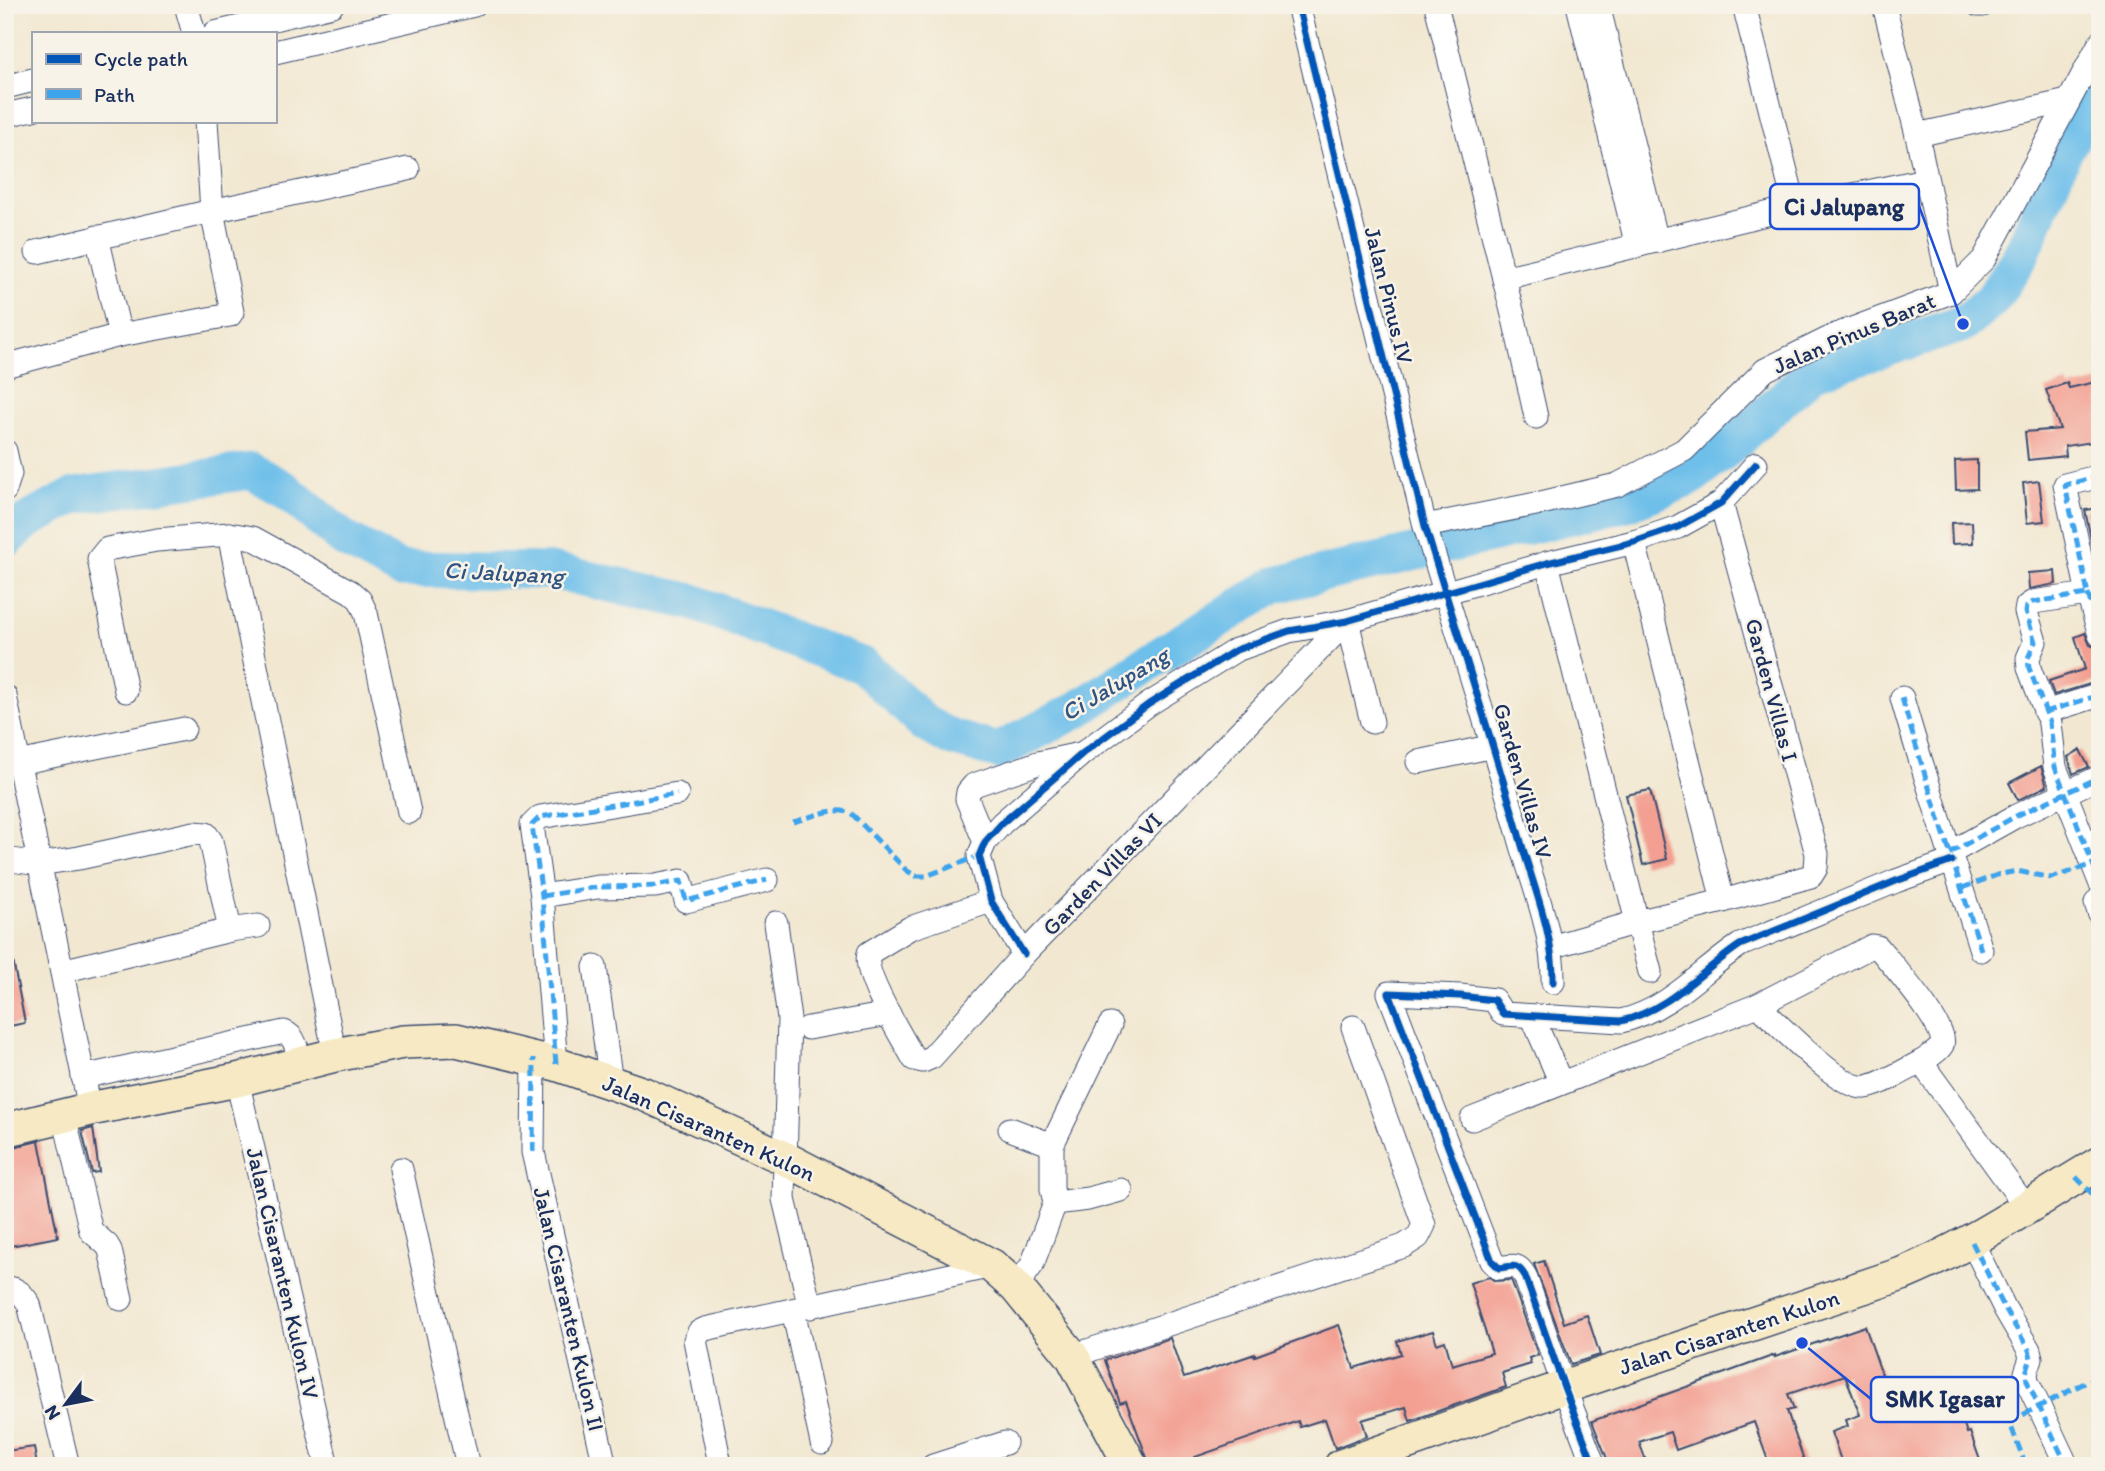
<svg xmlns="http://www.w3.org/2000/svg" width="2105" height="1471" viewBox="0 0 2105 1471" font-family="Itim,sans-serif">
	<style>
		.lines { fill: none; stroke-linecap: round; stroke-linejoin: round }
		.river { stroke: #6ebfea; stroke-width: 37 }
		.building { fill: #f3a093 }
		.minor-casing { stroke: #3b4b6f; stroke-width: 25 }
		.secondary-casing { stroke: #3b4b6f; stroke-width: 36 }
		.minor { stroke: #fff; stroke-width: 23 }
		.secondary { stroke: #f6e9c3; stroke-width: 33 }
		.quiet { stroke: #3da3ed; stroke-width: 5; stroke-dasharray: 10 5; stroke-linecap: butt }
		.cycleway-casing { stroke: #f7f3e8; stroke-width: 11 }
		.cycleway { stroke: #0057b8; stroke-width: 7 }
		.labels { text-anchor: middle; stroke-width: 5; stroke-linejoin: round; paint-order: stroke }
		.street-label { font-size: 23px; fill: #1b2f5e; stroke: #f7f3e8 }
		.water-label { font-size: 24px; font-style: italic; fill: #305381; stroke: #f7f3e8 }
		.leader { fill: none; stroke: #1d4ed8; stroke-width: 2.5 }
		.callout-dot { fill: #1d4ed8; stroke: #f7f3e8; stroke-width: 2.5 }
		.callout { fill: #f7f3e8; stroke: #1d4ed8; stroke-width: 2.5 }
		.callout-label { font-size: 24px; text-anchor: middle; font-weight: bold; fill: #1b2f5e }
	</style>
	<rect width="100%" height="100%" fill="#f7f3e8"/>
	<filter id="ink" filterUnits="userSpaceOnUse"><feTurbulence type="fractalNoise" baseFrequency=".0143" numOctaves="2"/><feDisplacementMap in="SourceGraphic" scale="14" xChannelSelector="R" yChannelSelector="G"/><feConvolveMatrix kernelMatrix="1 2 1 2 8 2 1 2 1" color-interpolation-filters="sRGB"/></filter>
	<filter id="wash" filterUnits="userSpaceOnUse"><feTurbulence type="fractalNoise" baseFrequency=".00686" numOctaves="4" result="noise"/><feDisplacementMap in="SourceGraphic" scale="28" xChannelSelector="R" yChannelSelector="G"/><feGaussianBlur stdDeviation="1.57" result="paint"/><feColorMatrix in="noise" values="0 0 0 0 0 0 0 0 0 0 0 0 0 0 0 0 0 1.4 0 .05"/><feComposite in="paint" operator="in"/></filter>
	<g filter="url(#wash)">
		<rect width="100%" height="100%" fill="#f2e8d1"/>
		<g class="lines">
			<polyline class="river" points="5,541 27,521 74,496 251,471 284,489 344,539 400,569 551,571 693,602 864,666 924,723 949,737 998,751 1077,710 1165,652 1275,585 1627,503 1690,478 1722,453 1814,371 1963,324 1992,300 2022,253 2062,156 2100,85"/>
		</g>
		<g id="blocks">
			<g class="building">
				<polygon points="2100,381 2100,441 2065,446 2066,456 2028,460 2025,432 2060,429 2046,390 2067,383 2069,388"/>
				<polygon points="1977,460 1977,489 1956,490 1955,461"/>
				<polygon points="2039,481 2044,521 2027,523 2023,483"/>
				<polygon points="2100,508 2100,543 2092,544 2085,510"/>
				<polygon points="1972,522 1973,543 1952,544 1951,523"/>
				<polygon points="2055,571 2056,584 2029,589 2028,573"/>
				<polygon points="2085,633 2090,645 2100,649 2100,681 2054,695 2049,681 2085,669 2075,637"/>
				<polygon points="2080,750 2089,767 2073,774 2068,757"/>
				<polygon points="2041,766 2047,786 2018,800 2009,783"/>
				<polygon points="1650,790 1667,859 1643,865 1626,795"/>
				<polygon points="13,961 25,1023 5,1027 5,962"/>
				<polygon points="93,1128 99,1172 92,1173 82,1131"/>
				<polygon points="39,1141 58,1237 5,1247 5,1149"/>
				<polygon points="1544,1261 1564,1323 1587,1315 1600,1355 1571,1364 1534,1264"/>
				<polygon points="1489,1277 1495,1281 1511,1280 1512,1282 1538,1355 1529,1358 1531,1364 1502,1373 1506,1387 1410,1421 1406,1407 1362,1420 1367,1436 1335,1448 1325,1419 1300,1427 1298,1421 1195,1457 1198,1466 1150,1466 1126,1401 1120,1403 1105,1360 1170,1338 1184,1378 1255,1354 1255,1356 1339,1325 1354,1368 1401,1354 1397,1341 1433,1331 1437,1344 1445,1341 1452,1365 1492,1353 1470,1283"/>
				<polygon points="1865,1326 1894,1410 1952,1390 1967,1433 1970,1432 1982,1466 1843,1466 1831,1432 1848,1426 1846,1420 1860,1415 1845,1375 1788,1394 1794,1409 1787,1411 1806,1466 1770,1466 1754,1422 1676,1450 1670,1432 1639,1442 1648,1466 1610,1466 1592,1421 1775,1355 1775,1357"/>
				<polygon points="34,1447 37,1466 5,1466 5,1451"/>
			</g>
		</g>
	</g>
	<g filter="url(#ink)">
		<use href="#blocks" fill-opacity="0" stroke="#3b4b6f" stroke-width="2"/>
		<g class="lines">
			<defs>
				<g id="minor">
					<polyline points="186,5 194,33"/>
					<path d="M1298,5L1425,526C1457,632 1491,736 1521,842C1534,888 1554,935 1553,982"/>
					<polyline points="1436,5 1515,323 1536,417"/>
					<polyline points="1578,5 1637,246"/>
					<polyline points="1598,5 1657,241"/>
					<polyline points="1884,5 1917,135 1951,292"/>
					<polyline points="1978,5 1983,5"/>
					<polyline points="215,33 332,5"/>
					<polyline points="275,52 474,5"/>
					<polyline points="5,87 33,80"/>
					<polyline points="5,115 33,109"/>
					<polyline points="1917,135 2068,101"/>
					<polyline points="1795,207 1925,180"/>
					<polyline points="97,237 120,335"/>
					<polyline points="37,252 212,211 408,169"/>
					<polyline points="1504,278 1795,207 1744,5"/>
					<polyline points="5,366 120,335 230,315 232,312 212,211 206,121"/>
					<polyline points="5,451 10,474 5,490"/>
					<polyline points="2100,476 2065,485 2088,594 2033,602 2027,606 2026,612 2035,642 2028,658 2029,668 2050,723 2055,767 2100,882"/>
					<polyline points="1721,503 1817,854 1816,868 1811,876 1723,901"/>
					<polyline points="1425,526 1541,503 1617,485 1684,450 1765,370 1836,335 1951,292 1984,259 2100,43"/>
					<polyline points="229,534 253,538 351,592 360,600 366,613 409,812"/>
					<polyline points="1547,563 1637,922 1723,901 1634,542"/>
					<polyline points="2088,594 2100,635"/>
					<polyline points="1347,621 1372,722"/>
					<polyline points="126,691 99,559 107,549 157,540 229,534 335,1055"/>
					<polyline points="5,696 90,1109"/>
					<path d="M1902,698C1926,783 1955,866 1981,950"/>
					<polyline points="2045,712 2100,695"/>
					<polyline points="1418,762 1494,746"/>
					<polyline points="18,763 184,729"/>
					<polyline points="985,842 967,799 968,792 974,785 1038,763 1080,754"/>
					<polyline points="1950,853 2016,816 2100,777"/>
					<polyline points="5,859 39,864 79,858 194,833 206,834 211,841 230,930 62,971"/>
					<polyline points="542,896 598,887 655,886 681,881 686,901 767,880"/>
					<polyline points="2100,898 2096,903 2100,915"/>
					<path d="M991,901L910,928L869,953C861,972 903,1039 914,1059L923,1061L932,1057L1024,954L1347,621"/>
					<polyline points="776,923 789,1019 784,1199 810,1307"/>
					<polyline points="230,930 258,926"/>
					<polyline points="1551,947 1637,922 1650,972"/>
					<polyline points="1024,954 991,901 979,856 985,842 1002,823 1083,753 1149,704 1236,650 1289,631 1347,621 1547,563 1634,542 1678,527 1721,503 1756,464"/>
					<polyline points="595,967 611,1083"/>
					<path d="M1758,1005L1872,946L1878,947C1889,961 1950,1030 1942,1045C1938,1052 1927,1058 1921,1062"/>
					<polyline points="1532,1016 1561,1083"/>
					<polyline points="808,1028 889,1014"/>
					<polyline points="534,1058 533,1152 605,1466"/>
					<polyline points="556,1064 542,896 532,825 540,817 677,794"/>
					<path d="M83,1077L284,1032C297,1037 297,1052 299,1064"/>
					<polyline points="237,1080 327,1466"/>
					<polyline points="64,1116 91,1231 107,1245 110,1250 121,1299"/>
					<path d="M1472,1119L1758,1005C1777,1023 1841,1091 1866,1087C1883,1084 1905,1070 1921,1062L2026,1207"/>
					<polyline points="1010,1129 1052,1145 1052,1189 1055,1203 1032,1265 1016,1287"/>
					<polyline points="1052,1145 1110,1025"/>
					<polyline points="401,1169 468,1466"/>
					<polyline points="1055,1203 1088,1199 1121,1190"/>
					<polyline points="1972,1242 2005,1309 2029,1350 2031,1358 2026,1373 2027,1381 2067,1466"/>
					<path d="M5,1288C17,1287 23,1295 29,1304L68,1466"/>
					<polyline points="793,1310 822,1443"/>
					<polyline points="1072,1356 1404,1246 1418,1237 1424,1225 1353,1027"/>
					<polyline points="719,1459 695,1340 699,1332 705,1329 992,1266"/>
					<polyline points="933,1466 1005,1443"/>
					<path d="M1594,1466L1564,1387L1525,1276C1518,1263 1513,1266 1499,1268L1492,1261L1389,993L1460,996L1494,1000L1503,1014L1621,1021C1669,1010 1701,971 1740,945L1896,881L1952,861"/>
				</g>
				<g id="secondary">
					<polyline points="5,1130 95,1108 237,1080 335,1055 403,1042 456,1040 556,1064 644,1094 784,1158 992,1266 1016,1287 1072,1356 1131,1466"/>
					<path d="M1341,1466L1564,1387L1902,1274C1973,1245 2035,1201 2100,1163"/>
				</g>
			</defs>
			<use href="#minor" class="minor-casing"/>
			<use href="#secondary" class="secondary-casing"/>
			<use href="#minor" class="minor"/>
			<use href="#secondary" class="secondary"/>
			<g class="quiet">
				<polyline points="2100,476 2065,485 2088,594 2033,602 2027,606 2026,612 2035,642 2028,658 2029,668 2050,723 2055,767 2100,882"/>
				<polyline points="2088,594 2100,635"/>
				<path d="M1902,698C1926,783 1955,866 1981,950"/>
				<polyline points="2045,712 2100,695"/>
				<path d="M793,822C810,818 837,804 853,815L906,870L916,876H926L979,856"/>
				<polyline points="1950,853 2016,816 2100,777"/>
				<polyline points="1962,888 1997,875 2017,871 2051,878 2093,864"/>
				<polyline points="542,896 598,887 655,886 681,881 686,901 767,880"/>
				<polyline points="2100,898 2096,903 2100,915"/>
				<polyline points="556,1064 542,896 532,825 540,817 677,794"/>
				<polyline points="533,1152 534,1058"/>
				<polyline points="2076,1177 2100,1202"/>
				<polyline points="1972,1242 2005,1309 2029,1350 2031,1358 2026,1373 2027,1381 2067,1466"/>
				<polyline points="2023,1466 2024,1461 2011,1426 2013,1420 2100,1375"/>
			</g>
			<defs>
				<g id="cycleway">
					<path d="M1298,5L1425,526C1457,632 1491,736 1521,842C1534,888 1554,935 1553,982"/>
					<polyline points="1024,954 991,901 979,856 985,842 1002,823 1083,753 1149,704 1236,650 1289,631 1347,621 1547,563 1634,542 1678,527 1721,503 1756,464"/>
					<path d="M1594,1466L1564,1387L1525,1276C1518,1263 1513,1266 1499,1268L1492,1261L1389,993L1460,996L1494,1000L1503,1014L1621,1021C1669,1010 1701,971 1740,945L1896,881L1952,861"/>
				</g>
			</defs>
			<use href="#cycleway" class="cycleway-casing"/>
			<use href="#cycleway" class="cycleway"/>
		</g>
	</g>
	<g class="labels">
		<g class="street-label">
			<text transform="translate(1389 295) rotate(76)" y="8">Jalan Pinus IV</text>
			<text transform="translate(1854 333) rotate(-23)" y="8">Jalan Pinus Barat</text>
			<text transform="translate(1772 690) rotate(75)" y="8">Garden Villas I</text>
			<text transform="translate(1523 781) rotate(74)" y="8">Garden Villas IV</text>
			<text transform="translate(1102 874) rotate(-46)" y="8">Garden Villas VI</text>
			<text transform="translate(709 1128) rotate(24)" y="8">Jalan Cisaranten Kulon</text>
			<text transform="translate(283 1273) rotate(77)" y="8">Jalan Cisaranten Kulon IV</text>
			<text transform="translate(569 1309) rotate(77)" y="8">Jalan Cisaranten Kulon II</text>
			<text transform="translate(1729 1332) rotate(-18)" y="8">Jalan Cisaranten Kulon</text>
		</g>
		<g class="water-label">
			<text transform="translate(504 573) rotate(3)" y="8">Ci Jalupang</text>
			<text transform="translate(1115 684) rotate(-31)" y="8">Ci Jalupang</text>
		</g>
	</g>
	<path class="leader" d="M1963 324L1919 206M1802 1343L1871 1399"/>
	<g class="callout-dot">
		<circle cx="1963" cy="324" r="7"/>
		<circle cx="1802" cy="1343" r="7"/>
	</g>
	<g class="callout">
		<rect x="1770" y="184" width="149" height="45" rx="7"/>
		<rect x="1871" y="1377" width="147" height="45" rx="7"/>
	</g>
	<g class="callout-label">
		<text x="1844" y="215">Ci Jalupang</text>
		<text x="1945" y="1407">SMK Igasar</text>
	</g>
	<rect width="2105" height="1471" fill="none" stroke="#f7f3e8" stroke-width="28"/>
	<rect x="32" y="32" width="245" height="91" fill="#f7f3e8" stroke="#9fa5b1" stroke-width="2"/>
	<rect x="46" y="54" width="35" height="10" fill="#0057b8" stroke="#9fa5b1" stroke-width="2"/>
	<text x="94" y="66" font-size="21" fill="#1b2f5e">Cycle path</text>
	<rect x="46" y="89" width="35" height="10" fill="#3da3ed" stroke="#9fa5b1" stroke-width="2"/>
	<text x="94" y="102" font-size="21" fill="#1b2f5e">Path</text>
	<g transform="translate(66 1404) rotate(238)" stroke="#f7f3e8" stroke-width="5" paint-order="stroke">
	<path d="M0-5L12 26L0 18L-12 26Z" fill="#1b2f5e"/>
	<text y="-10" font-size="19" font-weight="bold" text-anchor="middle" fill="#1b2f5e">N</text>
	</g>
</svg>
